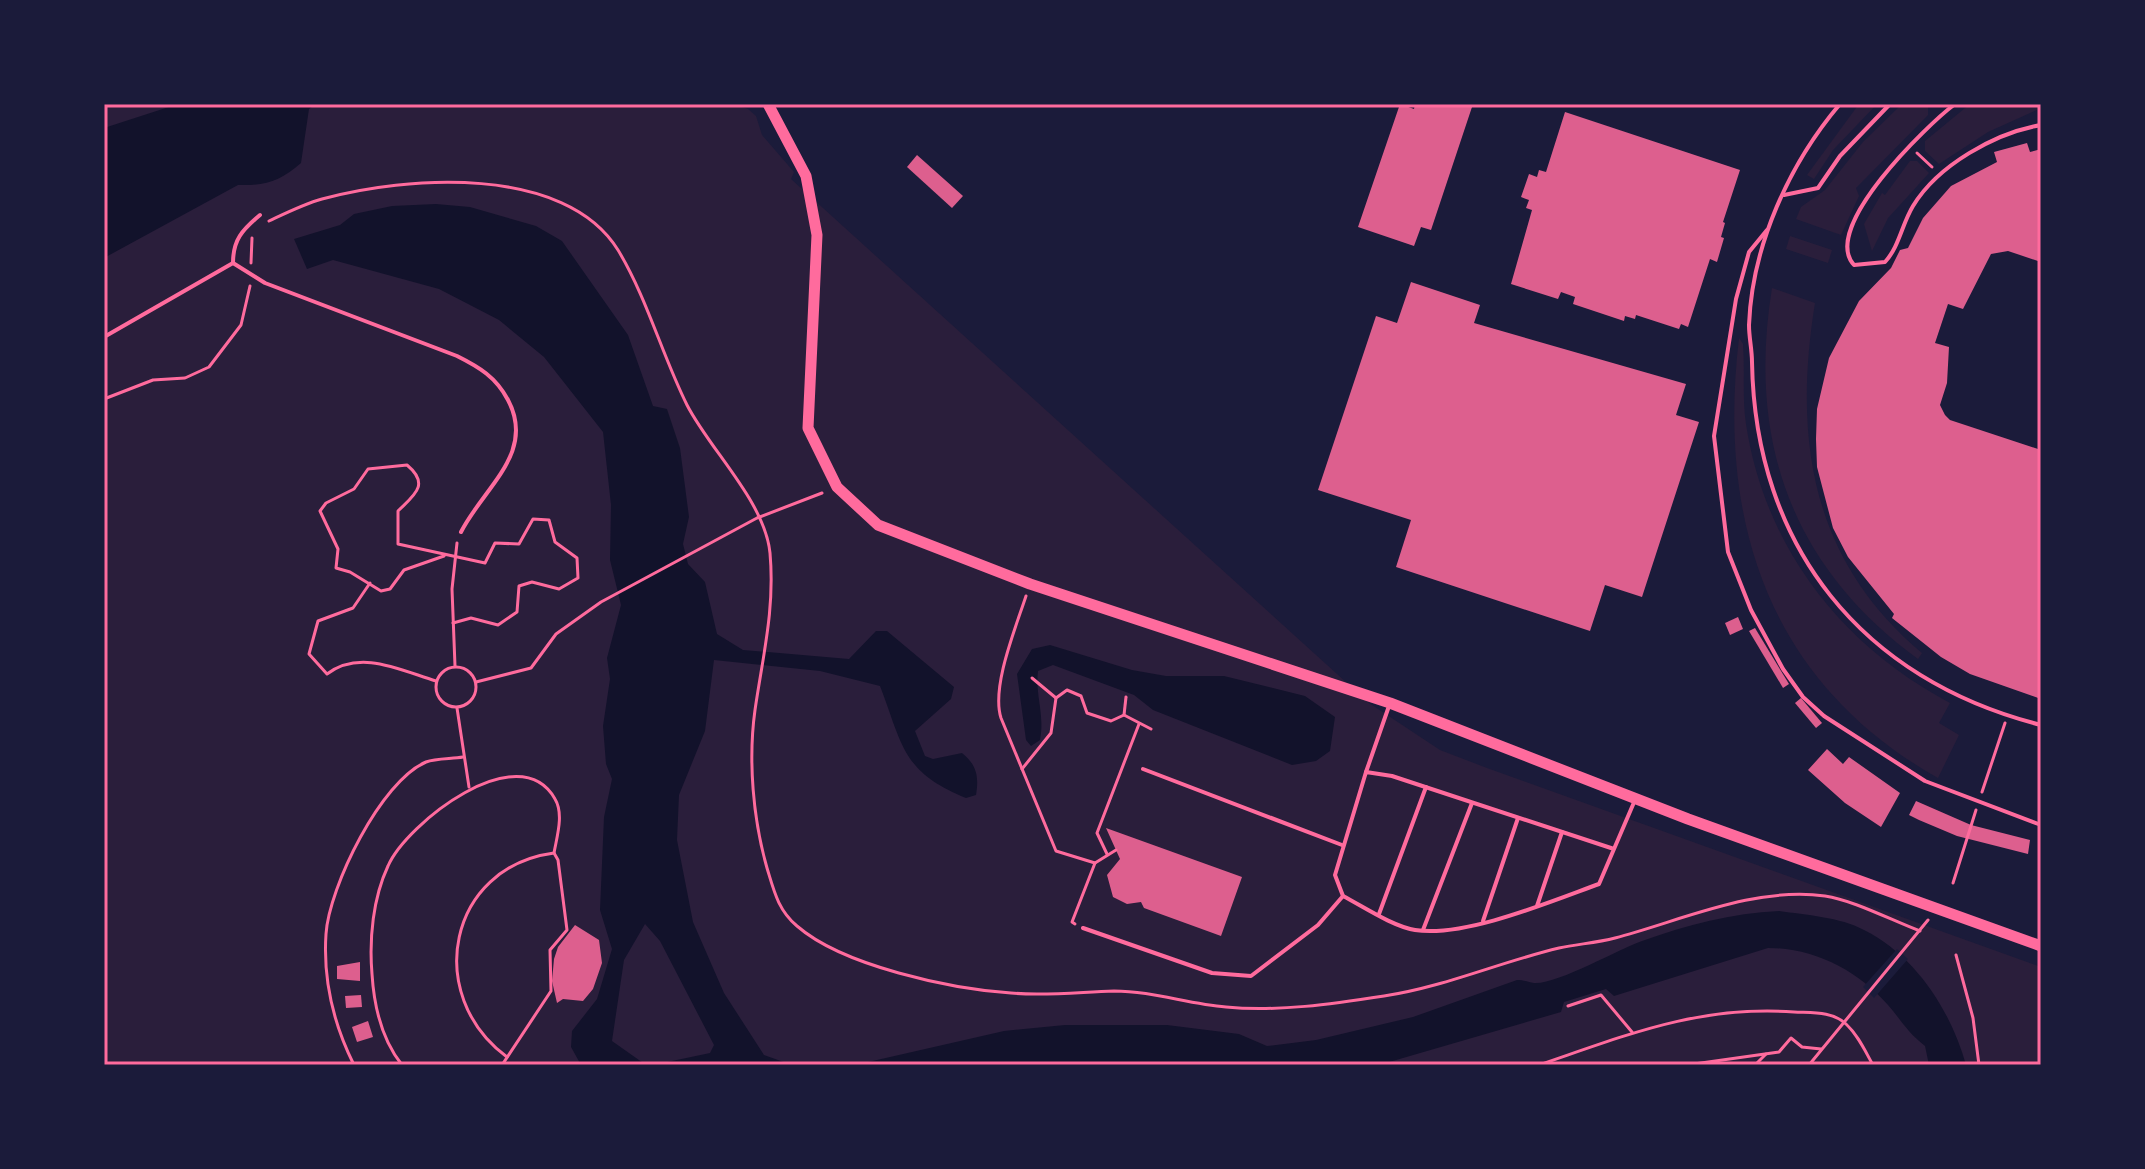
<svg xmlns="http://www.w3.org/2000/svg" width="2145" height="1169" viewBox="0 0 2145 1169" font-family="Lora,serif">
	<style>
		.green { fill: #2a1e3b }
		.water { fill: #12122b }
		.pier { fill: #1b1b3a }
		.building { fill: #dd5f8e }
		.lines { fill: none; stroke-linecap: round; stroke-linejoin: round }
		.path { stroke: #ff6b9d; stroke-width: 3 }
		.service { stroke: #ff6b9d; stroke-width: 4 }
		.tertiary { stroke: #ff6b9d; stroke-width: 11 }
		.neatline { fill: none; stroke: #ff6b9d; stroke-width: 3 }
	</style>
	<rect width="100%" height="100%" fill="#1b1b3a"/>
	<g class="green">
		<polygon points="104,104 733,104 748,109 756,116 762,135 794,172 791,179 1369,703 1440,750 1487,768 2041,967 2041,1065 104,1065"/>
		<polygon points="1859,104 1877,104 1833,150 1814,179 1807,175"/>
		<polygon points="1928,104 1928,115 1856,188 1859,196 1841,235 1796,219 1801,207 1825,190 1863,142 1901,105"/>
		<polygon points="1970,104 2038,104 2041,108 1988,132 1939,164 1925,151 1925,141"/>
		<polygon points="1910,161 1917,161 1929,173 1888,218 1872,251 1864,224 1882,193 1885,195"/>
		<polygon points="1790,236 1832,250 1828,263 1786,249"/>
		<path d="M1772,288L1815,303C1793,439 1811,560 1922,653L1918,659C1792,567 1747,441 1772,288Z"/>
		<path d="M1739,338L1743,344C1745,371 1742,397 1746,424C1765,548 1841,645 1950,703L1939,723L1959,735L1938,778C1770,683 1717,524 1739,338Z"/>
	</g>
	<g class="water">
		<path d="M178,104H316L309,109L301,163C280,181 266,186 238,185L104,258V128Z"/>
		<path d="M436,204L470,207L536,226L562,241L628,335L653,406L667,409L680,448L689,517L683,544L688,564L705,582L717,634L743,650L849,659L876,631H887L954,687L951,699L915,731L925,756L933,759L962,753C977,765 979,777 976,795L966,798C902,772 903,746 880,686L820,671L714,660L705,731L679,795L677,840L693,922L724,993L764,1055L792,1065H653L710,1053L714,1045L660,941L645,924L624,960L612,1041L646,1065H581L571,1047L572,1031L597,999L612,949L600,910L604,817L612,779L606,764L603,726L610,679L607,658L621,605L610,560L611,505L603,432L544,357L499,320L439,289L333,260L307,269L294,239L340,225L354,214L392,206Z"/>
		<path d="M1050,645L1132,670L1166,676H1224L1305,696L1335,717L1330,751L1316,761L1292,765L1153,710L1134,695L1053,665L1038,671C1035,696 1045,713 1040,740L1031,746L1026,740L1017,674L1032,649Z"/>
		<path d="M1779,911C1806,915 1840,917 1864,930C1916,956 1951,1011 1966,1065H1929L1925,1046C1907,1032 1902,1021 1888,1005C1857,970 1814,948 1768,948L1614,996L1606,989L1564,1002L1561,1012L1379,1065H855L1004,1031L1065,1025H1167L1239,1034L1267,1046L1316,1040L1413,1017L1517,980C1524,980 1529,982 1534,983C1556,985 1619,949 1642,941C1687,925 1732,913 1779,911Z"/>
	</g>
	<polygon class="pier" points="1897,949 1908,959 1874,998 1863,987"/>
	<g class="building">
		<polygon points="1400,104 1414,109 1415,104 1473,104 1431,230 1421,227 1414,246 1358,227"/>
		<polygon points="1565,112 1740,170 1723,222 1725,223 1721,237 1724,238 1717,262 1710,259 1688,327 1681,324 1679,329 1636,315 1635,319 1625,316 1624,321 1573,304 1575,297 1561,292 1558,299 1511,284 1532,210 1526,208 1529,200 1521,197 1529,174 1537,177 1539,170 1546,172"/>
		<polygon points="2027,143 2030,152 2041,149 2041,262 2008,251 1991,254 1963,309 1948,304 1935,343 1949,347 1947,383 1940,405 1945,415 1950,420 2041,450 2041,699 1970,674 1941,657 1892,618 1894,614 1848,557 1833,528 1817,467 1816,439 1817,409 1829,358 1859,301 1891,268 1900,250 1908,248 1923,218 1951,186 1997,162 1994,152"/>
		<polygon points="917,155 963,196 952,208 907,167"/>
		<polygon points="1411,282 1480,305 1474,323 1686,384 1676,415 1699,422 1642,597 1605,585 1590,631 1396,567 1411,520 1318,490 1376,316 1397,323"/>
		<polygon points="1738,617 1743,629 1730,635 1725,623"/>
		<polygon points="1755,628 1789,684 1783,688 1749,631"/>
		<polygon points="1801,698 1822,723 1816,728 1795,703"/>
		<polygon points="1827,749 1843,764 1849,757 1900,793 1881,827 1845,803 1808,770"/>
		<polygon points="1916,801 1971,825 2030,840 2028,854 1957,836 1919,820 1909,815"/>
		<polygon points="1106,828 1242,877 1221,936 1144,908 1141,902 1127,904 1113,897 1107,875 1120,859"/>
		<polygon points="575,925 599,940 602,963 593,989 583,1001 563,999 557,1003 552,981 554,959 558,947"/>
		<polygon points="360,962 360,981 337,979 337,966"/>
		<polygon points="361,995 362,1007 346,1008 345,996"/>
		<polygon points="368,1021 373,1037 357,1042 352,1027"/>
	</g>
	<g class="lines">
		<g class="path">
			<polyline points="104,105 112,104"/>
			<polyline points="1917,153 1932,167"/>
			<path d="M269,221C286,213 304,204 322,199C405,176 565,164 618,250C647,298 662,355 687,405C710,450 765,502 770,553C775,609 763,655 755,710C748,760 753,819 767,868C774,891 778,910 797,926C843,966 951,989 1011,993C1045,996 1080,992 1114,991C1152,991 1188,1004 1226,1007C1277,1012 1333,1004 1384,996C1444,987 1500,962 1559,948C1577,944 1596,943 1615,938C1680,921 1755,886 1825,896C1853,900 1893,921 1920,931"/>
			<polyline points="251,263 252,238"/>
			<polyline points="104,399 153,380 185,378 209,367 241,325 250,286"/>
			<path d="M444,556L404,570L390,589L381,591L350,572L336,568L338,549L320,511L326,503L354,489L368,469L407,465C431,485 413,496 398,511V544L485,563L495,543L519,544L533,519L549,520L555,542L577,558L578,578L559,589L532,582L519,586L517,612L498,625L471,618L453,623"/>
			<path d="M370,583L353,608L318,621L309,654L327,674C360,649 400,670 436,681"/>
			<path d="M1026,596C1016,627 991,687 1001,718L1056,851L1095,863L1116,850"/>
			<polyline points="455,666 452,589 457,543"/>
			<circle cx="456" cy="687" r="20"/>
			<polyline points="1032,678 1056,698"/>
			<polyline points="476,682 531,668 556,634 601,602 757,518 822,493"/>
			<polyline points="457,708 469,787"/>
			<polyline points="1124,715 1126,697"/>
			<polyline points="1022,769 1051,733 1056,698 1067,690 1081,696 1087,713 1111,721 1124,715 1151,729"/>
			<polyline points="1982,792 2005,723"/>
			<polyline points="1107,854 1097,833 1139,724"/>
			<polyline points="1953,883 1976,810"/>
			<polyline points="1075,924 1072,922 1095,863"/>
			<polyline points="1956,955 1973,1018 1979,1065"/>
			<polyline points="1568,1006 1601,995 1632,1032"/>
			<path d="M507,1057C423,995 448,867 554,853"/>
			<path d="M354,1065C334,1025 323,979 326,934C329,887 381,781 426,762C436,758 452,759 463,757"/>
			<path d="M402,1065C382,1040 374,1006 372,974C369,939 373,898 388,866C406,824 519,735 555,799C564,814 557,836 554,853L558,860L567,930L550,950L551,991L502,1065"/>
			<path d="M1539,1065C1627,1035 1699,1005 1794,1012C1812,1013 1832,1011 1846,1024C1858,1035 1865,1051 1873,1065"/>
			<polyline points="1687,1065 1779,1052 1791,1038 1802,1047 1821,1049"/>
			<polyline points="1755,1065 1766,1054"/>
			<polyline points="1809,1065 1928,920"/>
		</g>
		<g class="service">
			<path d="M1840,104C1789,164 1752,246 1749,325C1749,338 1752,349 1752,362C1755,546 1862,680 2041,725"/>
			<path d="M1955,104C1927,125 1820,228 1854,265L1885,262C1899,247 1902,224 1913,206C1938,165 1995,133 2041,125"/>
			<polyline points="1784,195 1818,188 1840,156 1890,104"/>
			<polyline points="1767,230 1749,252 1736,299 1714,436 1728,552 1751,610 1783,669 1803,697 1824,716 1925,781 2041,825"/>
			<path d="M233,263L265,283L457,356C479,367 496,377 508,400C536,453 484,487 461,532"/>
			<path d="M233,263C233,240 242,230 260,215"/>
			<polyline points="104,337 233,263"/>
			<polyline points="1143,769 1342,845"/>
			<polyline points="1366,772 1389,706"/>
			<path d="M1614,849L1392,776L1366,772L1335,875L1343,896C1364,907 1392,926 1415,930C1464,938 1552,901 1599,884L1635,800"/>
			<polyline points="1537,906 1562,832"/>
			<polyline points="1379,914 1426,787"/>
			<polyline points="1483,921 1518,818"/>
			<polyline points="1083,928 1212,973 1251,976 1318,925 1343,896"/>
			<polyline points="1423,930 1472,803"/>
		</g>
		<polyline class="tertiary" points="768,104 806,176 817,235 808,428 837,487 878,525 1030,584 1390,703 1688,819 2041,946"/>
	</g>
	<rect width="2145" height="1169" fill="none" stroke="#1b1b3a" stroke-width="212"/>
	<rect x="106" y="106" width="1933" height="957" class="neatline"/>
</svg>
